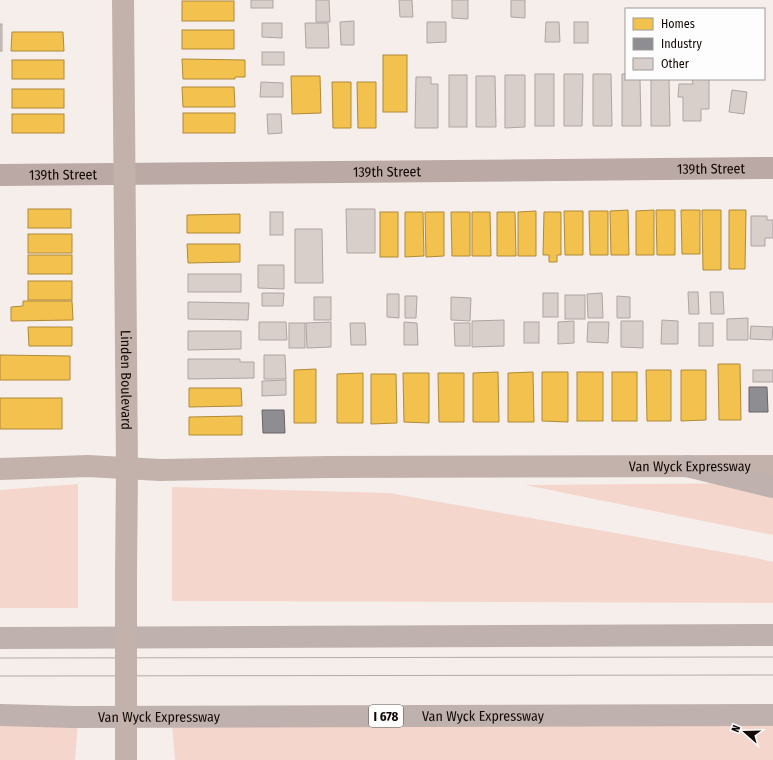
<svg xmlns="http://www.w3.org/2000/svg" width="773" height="760" viewBox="0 0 773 760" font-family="'Fira Sans Condensed',sans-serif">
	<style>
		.green { fill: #f5d6cc }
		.homes { fill: #f2c14e; stroke: #af8a38 }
		.industry { fill: #8d8d92; stroke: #686568 }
		.building { fill: #d8ceca; stroke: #aea5a2 }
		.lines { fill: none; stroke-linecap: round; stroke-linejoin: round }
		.minor { stroke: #baa9a4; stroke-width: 22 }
		.secondary { stroke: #c3b2ab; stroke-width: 22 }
		.motorway { stroke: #bfb2ae; stroke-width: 22 }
		.tram { stroke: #b5aaa6; stroke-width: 1 }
		.secondary-bridge { stroke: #c3b2ab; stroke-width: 22 }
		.labels { text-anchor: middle; stroke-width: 4; stroke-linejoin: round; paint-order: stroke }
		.shield { fill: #fdfdfd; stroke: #59524f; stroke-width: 1 }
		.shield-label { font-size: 13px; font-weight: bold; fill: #130805 }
		.street-label { font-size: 14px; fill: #130805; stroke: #fdfdfd }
	</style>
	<rect width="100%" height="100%" fill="#f6eeeb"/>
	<g class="green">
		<polygon points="773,483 773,535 525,485"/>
		<polygon points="78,484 78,608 0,608 0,490"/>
		<polygon points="172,487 389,493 756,558 773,562 773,603 172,601"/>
		<polygon points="78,721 75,760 0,760 0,722"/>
		<polygon points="172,724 773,726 773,760 175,760"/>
	</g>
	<g class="homes">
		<rect x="182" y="1" width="52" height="20"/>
		<rect x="182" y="30" width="52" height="19"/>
		<polygon points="12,32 63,32 64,51 11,51"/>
		<rect x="383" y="55" width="24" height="57"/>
		<polygon points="182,59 245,60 245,77 235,77 235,79 183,79"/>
		<rect x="12" y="60" width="52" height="19"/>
		<polygon points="291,76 320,76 321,113 292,114"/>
		<polygon points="332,82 351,82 351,128 333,128"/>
		<polygon points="357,82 376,82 376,128 358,128"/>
		<polygon points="182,87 234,87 235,107 183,107"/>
		<rect x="12" y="89" width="52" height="19"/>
		<rect x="183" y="113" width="52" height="20"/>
		<rect x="12" y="114" width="52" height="19"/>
		<rect x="28" y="209" width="43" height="19"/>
		<polygon points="628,210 629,255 611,255 610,211"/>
		<polygon points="654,210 654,255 636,255 636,211"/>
		<polygon points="656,210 675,210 675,255 657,255"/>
		<polygon points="681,210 700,210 700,254 682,254"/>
		<polygon points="702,210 721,210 721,270 703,270"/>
		<polygon points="729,210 746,210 745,269 729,269"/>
		<polygon points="536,211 536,256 518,256 518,212"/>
		<polygon points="564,211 583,211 583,255 565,255"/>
		<polygon points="589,211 608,211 608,255 590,255"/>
		<rect x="380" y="212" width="18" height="45"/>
		<polygon points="405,212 423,212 424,256 405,257"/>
		<polygon points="425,212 444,212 444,256 426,257"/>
		<polygon points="451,212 470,212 470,256 452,256"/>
		<polygon points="472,212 490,212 491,256 472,256"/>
		<polygon points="497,212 515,212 516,256 497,256"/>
		<polygon points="544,212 561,212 561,255 557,255 557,262 549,262 549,255 543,255"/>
		<polygon points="240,214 240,233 187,233 187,215"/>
		<rect x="28" y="234" width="44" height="19"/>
		<polygon points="187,244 240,244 240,262 188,263"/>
		<rect x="28" y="255" width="44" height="19"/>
		<rect x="28" y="281" width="44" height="19"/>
		<polygon points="23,301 72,301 73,320 11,321 11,307 23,306"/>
		<polygon points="28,327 72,327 72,346 29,346"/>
		<polygon points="0,355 70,356 70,380 0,380"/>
		<polygon points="718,364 740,364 741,420 719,420"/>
		<polygon points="316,369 316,423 294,423 294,370"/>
		<polygon points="646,370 671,370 671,421 647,421"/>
		<polygon points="681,370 706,370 706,420 681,421"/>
		<polygon points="498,372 499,422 473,422 473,373"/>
		<polygon points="533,372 534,422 508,422 508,373"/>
		<polygon points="542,372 568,372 568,422 542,421"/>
		<rect x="577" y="372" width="26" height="49"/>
		<rect x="612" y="372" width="25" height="49"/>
		<polygon points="363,373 363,423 337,423 337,374"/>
		<polygon points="403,373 429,373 429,423 404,422"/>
		<polygon points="438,373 464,373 464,422 439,422"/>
		<polygon points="371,374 396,374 397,423 371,424"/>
		<polygon points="189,388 241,388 242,406 189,407"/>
		<rect x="0" y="398" width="62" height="31"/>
		<polygon points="242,416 242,435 189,435 189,417"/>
	</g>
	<g class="industry">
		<polygon points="749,387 767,387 768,412 749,412"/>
		<polygon points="262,410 284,410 285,433 263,433"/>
	</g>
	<g class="building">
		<rect x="251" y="0" width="22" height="8"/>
		<polygon points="316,0 329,0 330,22 316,22"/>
		<polygon points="399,0 412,0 413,17 400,17"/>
		<polygon points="452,0 468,0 468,19 452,18"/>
		<polygon points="511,0 525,0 525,18 511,17"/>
		<polygon points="354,21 354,45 341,45 340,22"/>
		<polygon points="427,22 446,22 446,42 427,43"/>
		<polygon points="546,22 559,22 560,42 545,42"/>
		<rect x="574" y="22" width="14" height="21"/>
		<polygon points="262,23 282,23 282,38 262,37"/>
		<polygon points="305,23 328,23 329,48 306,48"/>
		<rect x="0" y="24" width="2" height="27"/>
		<rect x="262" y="52" width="22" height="13"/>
		<rect x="535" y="74" width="19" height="52"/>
		<polygon points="564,74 583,74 582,126 564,126"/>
		<polygon points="593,74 611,74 612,126 593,126"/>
		<polygon points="622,74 626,74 626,79 640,79 641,126 622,126"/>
		<rect x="449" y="75" width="18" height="52"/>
		<polygon points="505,75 525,75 525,127 505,128"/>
		<polygon points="476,76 495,76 496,127 476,127"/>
		<polygon points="416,77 431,77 431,84 438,84 438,128 415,128"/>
		<polygon points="651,79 669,79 670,126 651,126"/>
		<polygon points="692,79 709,79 709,109 701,109 701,121 683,121 683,97 678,97 679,84 693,84"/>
		<polygon points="261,82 283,83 283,97 260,97"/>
		<polygon points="732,90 747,92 744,114 729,112"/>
		<polygon points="267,114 281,114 282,133 268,134"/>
		<polygon points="346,209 375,209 375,253 347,253"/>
		<rect x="270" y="212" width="13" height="23"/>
		<polygon points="751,216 767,216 767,220 773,220 773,238 765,238 765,246 751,246"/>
		<polygon points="295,229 322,229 323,283 295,283"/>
		<polygon points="258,265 284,265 284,289 258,288"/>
		<rect x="188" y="274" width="53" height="18"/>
		<polygon points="688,292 698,292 699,314 689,314"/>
		<polygon points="710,292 723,292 724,314 711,314"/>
		<polygon points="262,293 284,293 283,306 262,306"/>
		<rect x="543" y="293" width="15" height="24"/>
		<polygon points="602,293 603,318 588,318 587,294"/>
		<polygon points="387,294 399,294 399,318 387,317"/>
		<rect x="565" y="295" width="20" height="24"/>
		<polygon points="405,296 417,296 416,318 405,318"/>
		<polygon points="617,296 630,297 630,318 617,318"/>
		<rect x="314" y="297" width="17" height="23"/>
		<polygon points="451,297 471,298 470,321 451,320"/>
		<polygon points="188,302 249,303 248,320 188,319"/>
		<polygon points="748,318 748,340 727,340 727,319"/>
		<polygon points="504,320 504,346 472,347 472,321"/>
		<polygon points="662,320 678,321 678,344 661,344"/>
		<polygon points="574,321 574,343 558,344 558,322"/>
		<polygon points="621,321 643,321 643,348 621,347"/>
		<polygon points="259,322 286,322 287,340 259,340"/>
		<polygon points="331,322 331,347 307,348 306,323"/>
		<polygon points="404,322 417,323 418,345 404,345"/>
		<rect x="524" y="322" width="15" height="21"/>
		<polygon points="588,322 609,322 608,343 587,342"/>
		<rect x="289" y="323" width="16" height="25"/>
		<polygon points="350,323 365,323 366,345 351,345"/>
		<polygon points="454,323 470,323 470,346 455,346"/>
		<rect x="699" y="323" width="14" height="23"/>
		<polygon points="751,326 773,327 772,340 750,339"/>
		<polygon points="188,331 241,331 241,349 188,350"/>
		<polygon points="264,355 285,355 286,379 264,379"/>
		<polygon points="188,359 240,359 240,362 254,362 254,378 188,379"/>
		<rect x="753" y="370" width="20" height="12"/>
		<polygon points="286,380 286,395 262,396 262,381"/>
	</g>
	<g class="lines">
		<path class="minor" id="s1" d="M0,175L773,168"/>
		<g class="secondary">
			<path id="s2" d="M123,0L127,468L126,575"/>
			<path id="s3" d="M0,469L88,466L160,470L328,467L773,466"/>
		</g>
		<g class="motorway">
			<polyline points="687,466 773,487"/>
			<polyline points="0,638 773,635"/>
			<path id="s4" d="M0,715L73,717L773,715"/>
		</g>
		<g class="tram">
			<polyline points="0,658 773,657"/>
			<polyline points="0,676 773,675"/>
		</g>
		<polyline class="secondary-bridge" points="126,760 126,575"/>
	</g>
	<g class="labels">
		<rect class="shield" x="369" y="705" width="34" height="22" rx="3"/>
		<g class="shield-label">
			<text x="386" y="721">I 678</text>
		</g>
		<g class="street-label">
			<text dy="5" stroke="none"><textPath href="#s1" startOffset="711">139th Street</textPath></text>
			<text dy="5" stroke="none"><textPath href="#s1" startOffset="387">139th Street</textPath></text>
			<text dy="5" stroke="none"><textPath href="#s1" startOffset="63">139th Street</textPath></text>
			<text dy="5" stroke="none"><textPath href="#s2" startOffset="380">Linden Boulevard</textPath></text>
			<text dy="5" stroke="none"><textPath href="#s3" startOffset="690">Van Wyck Expressway</textPath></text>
			<text dy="5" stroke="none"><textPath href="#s4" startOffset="483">Van Wyck Expressway</textPath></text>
			<text dy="5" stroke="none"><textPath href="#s4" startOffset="159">Van Wyck Expressway</textPath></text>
		</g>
	</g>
	<rect x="625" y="8" width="140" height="72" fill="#fdfdfd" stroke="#9f9b9a"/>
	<rect x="633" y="18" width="20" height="12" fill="#f2c14e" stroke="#9f9b9a"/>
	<text x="661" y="28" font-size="12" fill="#130805">Homes</text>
	<rect x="633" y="38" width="20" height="12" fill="#8d8d92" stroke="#9f9b9a"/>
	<text x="661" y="48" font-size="12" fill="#130805">Industry</text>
	<rect x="633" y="58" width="20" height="12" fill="#d8ceca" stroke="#9f9b9a"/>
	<text x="661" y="68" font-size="12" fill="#130805">Other</text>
	<g transform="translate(745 732) rotate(290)" stroke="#fdfdfd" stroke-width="3" paint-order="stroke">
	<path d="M0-3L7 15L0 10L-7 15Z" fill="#130805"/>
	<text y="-6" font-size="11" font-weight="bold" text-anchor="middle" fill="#130805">N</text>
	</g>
</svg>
